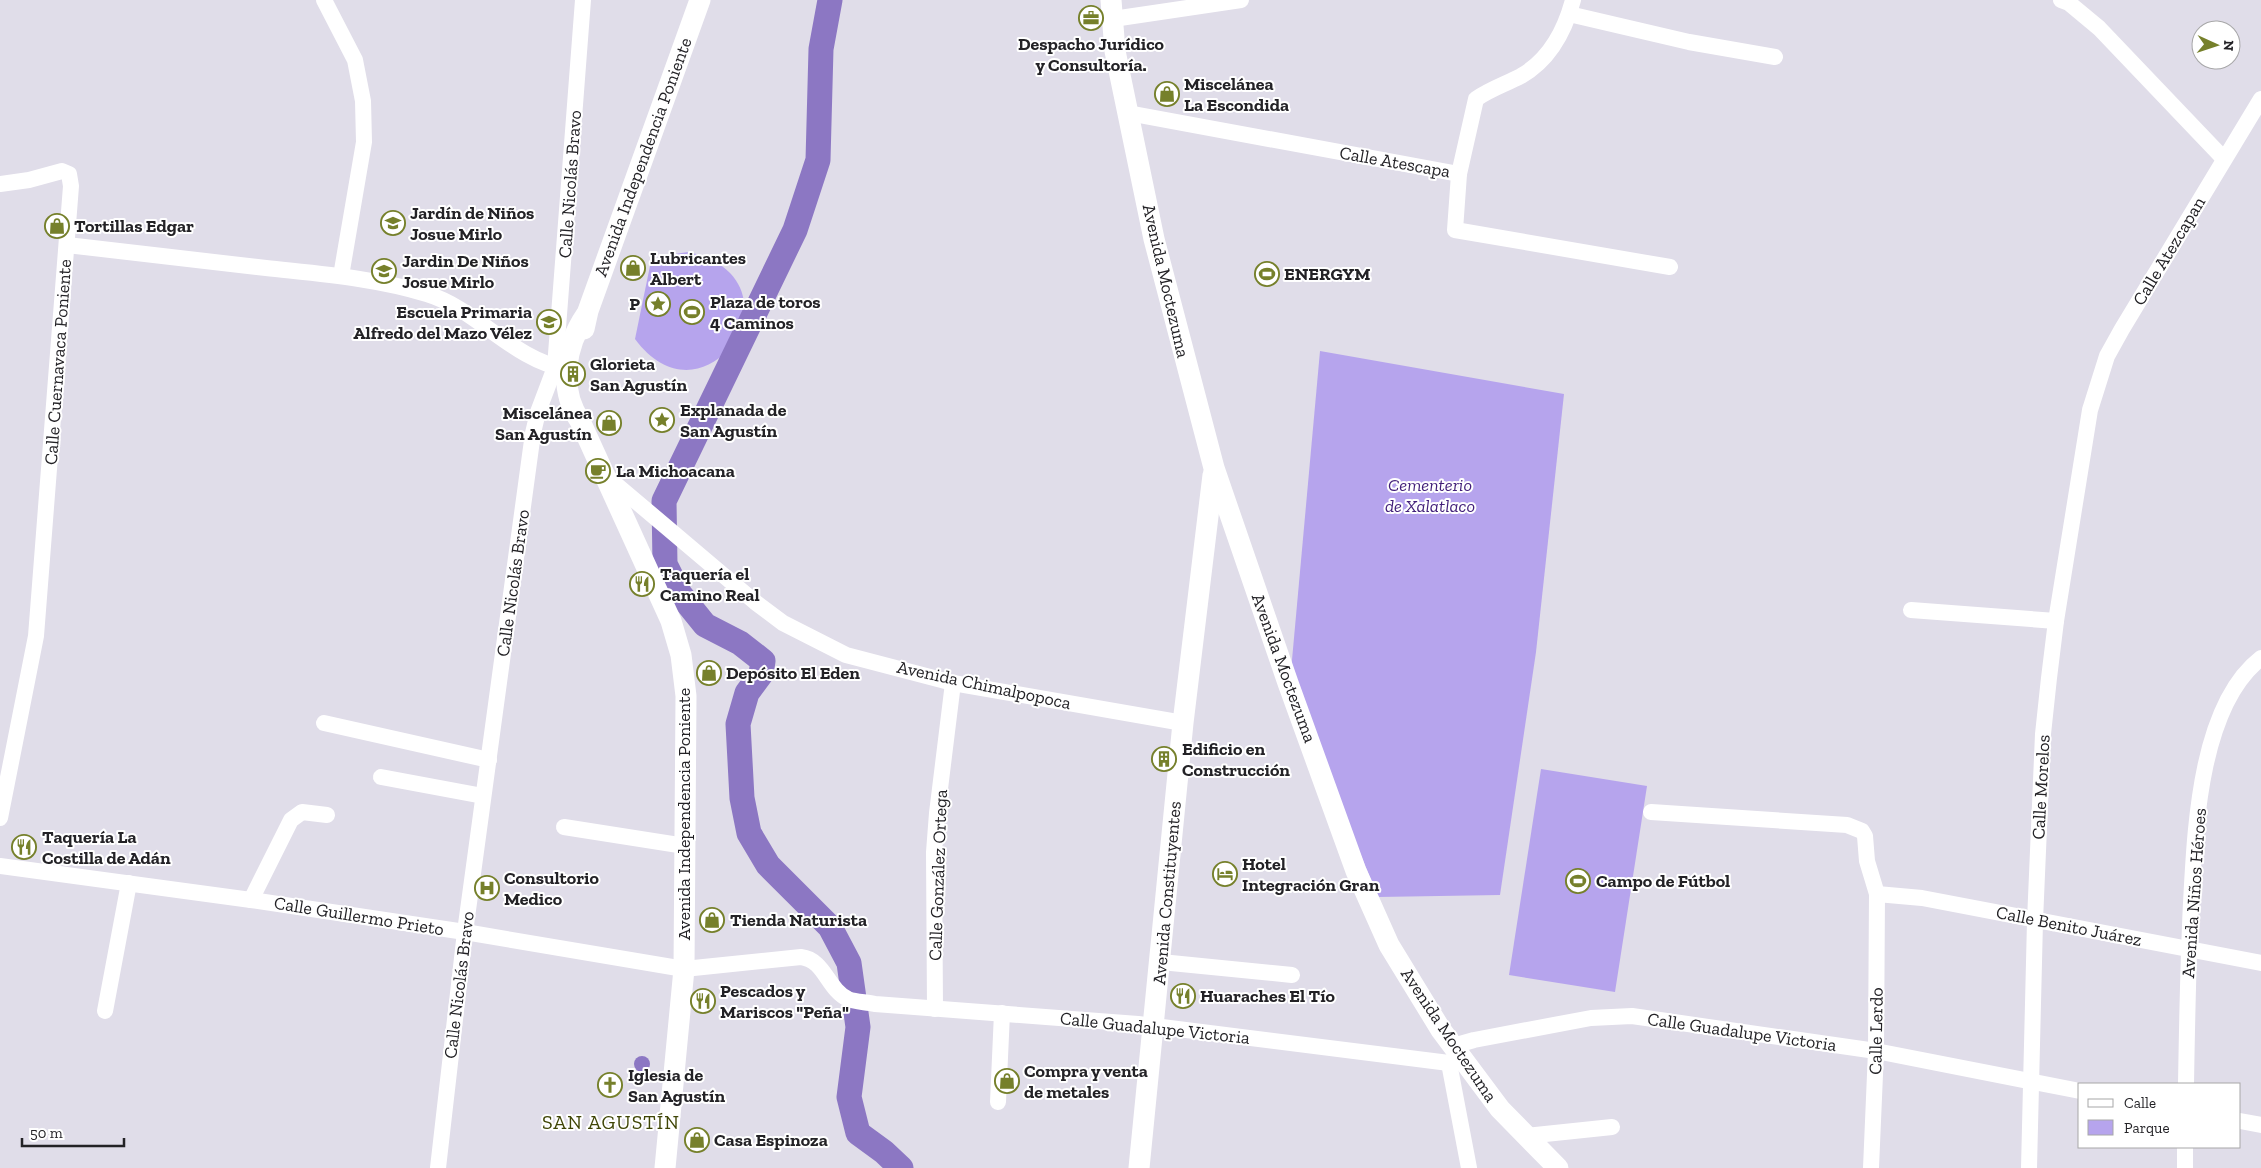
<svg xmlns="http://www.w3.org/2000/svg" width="2261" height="1168" viewBox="0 0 2261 1168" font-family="'Zilla Slab',serif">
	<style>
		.green { fill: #b6a4ed }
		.water { fill: #8c77c3 }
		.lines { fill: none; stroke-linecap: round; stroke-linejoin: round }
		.river { stroke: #8c77c3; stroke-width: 25 }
		.minor { stroke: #fff; stroke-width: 16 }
		.major { stroke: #fff; stroke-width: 21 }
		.labels { text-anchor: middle; stroke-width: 4; stroke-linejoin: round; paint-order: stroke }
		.poi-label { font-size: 18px; font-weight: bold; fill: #232226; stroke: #fff; text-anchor: start }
		.street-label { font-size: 18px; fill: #232226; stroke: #fff }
		.park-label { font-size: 18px; font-style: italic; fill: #401d78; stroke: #fff }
		.quarter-label { font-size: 20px; letter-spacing: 1px; fill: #3f4506; stroke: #fff }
	</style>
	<rect width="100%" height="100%" fill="#e0dde9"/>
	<g class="green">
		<path d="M688,252C810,279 706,435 635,339L651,261L668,255Z"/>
		<polygon points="1320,351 1564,394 1536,652 1500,895 1378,897 1290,682"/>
		<polygon points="1541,769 1647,786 1615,992 1509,975"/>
	</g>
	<circle class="water" cx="642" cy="1064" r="8"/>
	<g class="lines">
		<polyline class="river" points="830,0 821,49 818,160 795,230 664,501 665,564 680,594 705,625 740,643 763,661 761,674 747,693 738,724 742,798 749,833 768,865 830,927 849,963 858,1027 849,1097 858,1133 884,1152 901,1168"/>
		<g class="minor">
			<polyline points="324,0 355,60 363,101 364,142 341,276"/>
			<path d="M1573,0C1565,30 1549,60 1521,76C1506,84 1490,89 1476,99L1459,174L1455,230L1670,267"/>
			<polyline points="2061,0 2069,3 2099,28 2224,159"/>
			<polyline points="1569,14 1689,42 1775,57"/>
			<polyline points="1113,19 1241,0"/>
			<polyline points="1128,113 1459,174"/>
			<polyline points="0,184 29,180 62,171 69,174 71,186 36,636 0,818"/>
			<path d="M67,245C133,253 200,260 266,268C320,274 375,278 427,294C477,309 513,360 566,369"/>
			<polyline points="606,476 755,602 783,623 846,655 953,683 1183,723"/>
			<polyline points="1911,610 2056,621"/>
			<polyline points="324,723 489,760"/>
			<polyline points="381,777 483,796"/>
			<polyline points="1651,812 1847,825 1862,831 1865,836 1867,861 1877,894 1876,1051 1871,1168"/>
			<polyline points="564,827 685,846"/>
			<path d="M0,866L251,900L465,932L684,969L801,957C825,960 827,989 848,999C855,1002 867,1002 875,1004L1138,1024L1449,1063L1461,1058"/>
			<polyline points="1877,894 1922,898 2261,963"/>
			<polyline points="251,900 291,820 302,812 327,815"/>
			<polyline points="1161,962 1292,975"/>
			<polyline points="935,1009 934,852 937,813 953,683"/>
			<polyline points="105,1011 129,883"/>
			<polyline points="1453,1046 1474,1040 1591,1018 1632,1016 1876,1051 2080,1091"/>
			<polyline points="1449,1063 1469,1168"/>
			<path d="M2186,1084C2187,1024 2188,963 2191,903C2195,831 2199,706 2261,658"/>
			<polyline points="998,1102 1002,1013"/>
			<polyline points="2240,1121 2261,1125"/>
			<polyline points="1526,1136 1612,1127"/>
			<polyline points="438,1168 465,932 533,433 538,412 555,367 583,0"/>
			<polyline points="2029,1168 2035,921 2043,734 2049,678 2056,621 2090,410 2107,356 2122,329 2261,99"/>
			<polyline points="2185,1168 2185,1147"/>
		</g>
		<g class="major">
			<polyline points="1111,0 1115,51 1154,239 1214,468 1288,683 1356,871 1389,945 1441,1030 1500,1109 1558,1168"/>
			<path d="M586,315C565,346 558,388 580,421L671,621L681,655L686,696L684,969L665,1168"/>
			<polyline points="584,329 588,311 700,0"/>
			<polyline points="1139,1168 1183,723 1213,475"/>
		</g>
	</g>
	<defs>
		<symbol id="office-ring" viewBox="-11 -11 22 22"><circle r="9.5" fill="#fff" stroke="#76802b" stroke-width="1.5"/><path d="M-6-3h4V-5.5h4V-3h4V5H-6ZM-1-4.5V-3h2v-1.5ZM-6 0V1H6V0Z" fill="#76802b"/></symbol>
		<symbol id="shop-ring" viewBox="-11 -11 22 22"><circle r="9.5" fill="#fff" stroke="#76802b" stroke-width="1.5"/><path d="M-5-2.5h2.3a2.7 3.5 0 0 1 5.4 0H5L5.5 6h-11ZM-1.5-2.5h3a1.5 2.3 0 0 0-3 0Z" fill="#76802b"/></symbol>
		<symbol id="school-ring" viewBox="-11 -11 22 22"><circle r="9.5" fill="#fff" stroke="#76802b" stroke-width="1.5"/><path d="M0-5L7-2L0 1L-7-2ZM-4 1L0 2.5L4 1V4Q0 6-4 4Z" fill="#76802b"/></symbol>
		<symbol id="stadium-ring" viewBox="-11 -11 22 22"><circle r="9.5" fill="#fff" stroke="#76802b" stroke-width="1.5"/><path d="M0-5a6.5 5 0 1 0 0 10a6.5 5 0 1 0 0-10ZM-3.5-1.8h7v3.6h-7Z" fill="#76802b"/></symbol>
		<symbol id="sight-ring" viewBox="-11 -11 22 22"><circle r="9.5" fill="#fff" stroke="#76802b" stroke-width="1.5"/><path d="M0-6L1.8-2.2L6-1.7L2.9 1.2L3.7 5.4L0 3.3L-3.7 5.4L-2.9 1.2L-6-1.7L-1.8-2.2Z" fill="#76802b"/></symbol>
		<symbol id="building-ring" viewBox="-11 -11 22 22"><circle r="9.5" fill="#fff" stroke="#76802b" stroke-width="1.5"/><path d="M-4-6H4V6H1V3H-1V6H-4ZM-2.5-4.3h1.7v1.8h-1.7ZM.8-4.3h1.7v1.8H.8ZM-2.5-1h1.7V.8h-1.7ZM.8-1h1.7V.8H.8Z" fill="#76802b"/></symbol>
		<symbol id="cafe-ring" viewBox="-11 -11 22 22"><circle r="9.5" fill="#fff" stroke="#76802b" stroke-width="1.5"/><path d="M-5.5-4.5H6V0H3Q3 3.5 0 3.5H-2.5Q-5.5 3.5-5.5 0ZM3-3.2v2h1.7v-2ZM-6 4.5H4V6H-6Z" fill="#76802b"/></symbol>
		<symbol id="restaurant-ring" viewBox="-11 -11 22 22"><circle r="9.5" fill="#fff" stroke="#76802b" stroke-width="1.5"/><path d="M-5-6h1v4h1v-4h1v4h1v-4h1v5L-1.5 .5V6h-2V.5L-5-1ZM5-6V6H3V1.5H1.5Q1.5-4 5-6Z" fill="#76802b"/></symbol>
		<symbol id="hotel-ring" viewBox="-11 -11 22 22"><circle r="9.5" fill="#fff" stroke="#76802b" stroke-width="1.5"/><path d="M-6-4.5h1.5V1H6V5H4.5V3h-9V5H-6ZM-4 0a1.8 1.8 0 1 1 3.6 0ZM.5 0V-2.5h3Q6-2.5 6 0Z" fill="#76802b"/></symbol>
		<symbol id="hospital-ring" viewBox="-11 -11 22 22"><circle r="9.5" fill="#fff" stroke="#76802b" stroke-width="1.5"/><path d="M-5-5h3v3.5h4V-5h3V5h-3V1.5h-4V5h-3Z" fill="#76802b"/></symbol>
		<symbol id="church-ring" viewBox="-11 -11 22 22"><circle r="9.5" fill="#fff" stroke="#76802b" stroke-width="1.5"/><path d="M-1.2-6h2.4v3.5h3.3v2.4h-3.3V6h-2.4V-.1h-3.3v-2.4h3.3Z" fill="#76802b"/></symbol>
	</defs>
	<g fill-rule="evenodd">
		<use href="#office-ring" x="1077" y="4" width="28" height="28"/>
		<use href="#shop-ring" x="1153" y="80" width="28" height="28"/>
		<use href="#school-ring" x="379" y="209" width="28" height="28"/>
		<use href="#shop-ring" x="43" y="212" width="28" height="28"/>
		<use href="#shop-ring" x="619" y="254" width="28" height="28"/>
		<use href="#school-ring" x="370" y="257" width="28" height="28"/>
		<use href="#stadium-ring" x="1253" y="260" width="28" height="28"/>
		<use href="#sight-ring" x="644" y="290" width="28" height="28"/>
		<use href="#stadium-ring" x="678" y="298" width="28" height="28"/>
		<use href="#school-ring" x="535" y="308" width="28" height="28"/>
		<use href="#building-ring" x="559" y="360" width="28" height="28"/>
		<use href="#sight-ring" x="648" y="406" width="28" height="28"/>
		<use href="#shop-ring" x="595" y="409" width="28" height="28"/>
		<use href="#cafe-ring" x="584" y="457" width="28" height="28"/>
		<use href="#restaurant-ring" x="628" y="570" width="28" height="28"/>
		<use href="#shop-ring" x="695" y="659" width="28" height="28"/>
		<use href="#building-ring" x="1150" y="745" width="28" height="28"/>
		<use href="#restaurant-ring" x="10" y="833" width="28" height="28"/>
		<use href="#hotel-ring" x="1211" y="860" width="28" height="28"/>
		<use href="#stadium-ring" x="1564" y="867" width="28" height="28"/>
		<use href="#hospital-ring" x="473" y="874" width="28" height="28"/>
		<use href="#shop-ring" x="698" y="906" width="28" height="28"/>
		<use href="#restaurant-ring" x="1169" y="982" width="28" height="28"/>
		<use href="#restaurant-ring" x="689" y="987" width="28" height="28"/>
		<use href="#shop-ring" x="993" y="1067" width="28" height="28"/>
		<use href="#church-ring" x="596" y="1071" width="28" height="28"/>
		<use href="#shop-ring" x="683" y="1126" width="28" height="28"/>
	</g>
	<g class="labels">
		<g class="poi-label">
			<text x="1091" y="50" text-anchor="middle">Despacho Jurídico<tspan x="1091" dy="21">y Consultoría.</tspan></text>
			<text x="1184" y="90">Miscelánea<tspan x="1184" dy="21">La Escondida</tspan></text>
			<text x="410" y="219">Jardín de Niños<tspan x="410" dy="21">Josue Mirlo</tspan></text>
			<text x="74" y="232">Tortillas Edgar</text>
			<text x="650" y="264">Lubricantes<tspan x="650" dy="21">Albert</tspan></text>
			<text x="402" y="267">Jardin De Niños<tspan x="402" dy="21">Josue Mirlo</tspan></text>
			<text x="1284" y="280">ENERGYM</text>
			<text x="710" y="308">Plaza de toros<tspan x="710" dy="21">4 Caminos</tspan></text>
			<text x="640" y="310" text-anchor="end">P</text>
			<text x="532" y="318" text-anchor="end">Escuela Primaria<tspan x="532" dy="21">Alfredo del Mazo Vélez</tspan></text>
			<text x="590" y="370">Glorieta<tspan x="590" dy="21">San Agustín</tspan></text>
			<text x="680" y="416">Explanada de<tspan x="680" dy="21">San Agustín</tspan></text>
			<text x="592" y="419" text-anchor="end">Miscelánea<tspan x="592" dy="21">San Agustín</tspan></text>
			<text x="616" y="477">La Michoacana</text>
			<text x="660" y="580">Taquería el<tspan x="660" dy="21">Camino Real</tspan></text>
			<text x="726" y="679">Depósito El Eden</text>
			<text x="1182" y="755">Edificio en<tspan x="1182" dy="21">Construcción</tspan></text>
			<text x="42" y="843">Taquería La<tspan x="42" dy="21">Costilla de Adán</tspan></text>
			<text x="1242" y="870">Hotel<tspan x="1242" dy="21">Integración Gran</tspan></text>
			<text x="504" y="884">Consultorio<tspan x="504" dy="21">Medico</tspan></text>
			<text x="1596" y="887">Campo de Fútbol</text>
			<text x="730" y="926">Tienda Naturista</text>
			<text x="720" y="997">Pescados y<tspan x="720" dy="21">Mariscos "Peña"</tspan></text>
			<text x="1200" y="1002">Huaraches El Tío</text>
			<text x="1024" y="1077">Compra y venta<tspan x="1024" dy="21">de metales</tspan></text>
			<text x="628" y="1081">Iglesia de<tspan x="628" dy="21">San Agustín</tspan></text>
			<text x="714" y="1146">Casa Espinoza</text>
		</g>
		<g class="street-label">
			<text transform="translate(643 157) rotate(-70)" y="6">Avenida Independencia Poniente</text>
			<text transform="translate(1395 162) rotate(10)" y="6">Calle Atescapa</text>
			<text transform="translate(570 184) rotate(-86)" y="6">Calle Nicolás Bravo</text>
			<text transform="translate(2169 251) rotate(-59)" y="6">Calle Atezcapan</text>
			<text transform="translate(1166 281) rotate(77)" y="6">Avenida Moctezuma</text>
			<text transform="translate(58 362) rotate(-86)" y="6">Calle Cuernavaca Poniente</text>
			<text transform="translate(513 583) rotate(-82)" y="6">Calle Nicolás Bravo</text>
			<text transform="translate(1284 668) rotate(70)" y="6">Avenida Moctezuma</text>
			<text transform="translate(984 685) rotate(12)" y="6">Avenida Chimalpopoca</text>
			<text transform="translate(2041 787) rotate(-87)" y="6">Calle Morelos</text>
			<text transform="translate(684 814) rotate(-90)" y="6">Avenida Independencia Poniente</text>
			<text transform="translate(938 875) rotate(-88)" y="6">Calle González Ortega</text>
			<text transform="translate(1167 893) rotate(-85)" y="6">Avenida Constituyentes</text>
			<text transform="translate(2194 893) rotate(-86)" y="6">Avenida Niños Héroes</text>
			<text transform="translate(359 916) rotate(9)" y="6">Calle Guillermo Prieto</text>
			<text transform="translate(2069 926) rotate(11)" y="6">Calle Benito Juárez</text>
			<text transform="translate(459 985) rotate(-83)" y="6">Calle Nicolás Bravo</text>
			<text transform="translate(1155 1028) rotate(6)" y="6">Calle Guadalupe Victoria</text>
			<text transform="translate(1876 1031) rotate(-89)" y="6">Calle Lerdo</text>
			<text transform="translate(1742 1032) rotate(8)" y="6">Calle Guadalupe Victoria</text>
			<text transform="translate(1449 1035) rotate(56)" y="6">Avenida Moctezuma</text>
		</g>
		<g class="park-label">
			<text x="1430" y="491">Cementerio<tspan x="1430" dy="21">de Xalatlaco</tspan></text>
		</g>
		<g class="quarter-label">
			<text x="611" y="1129">SAN AGUSTÍN</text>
		</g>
	</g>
	<rect x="2078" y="1083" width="162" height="65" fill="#ffffff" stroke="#a7a7a8"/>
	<rect x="2088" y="1099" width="25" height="8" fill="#ffffff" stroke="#a7a7a8"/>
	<text x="2124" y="1108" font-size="15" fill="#232226">Calle</text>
	<rect x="2088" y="1120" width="25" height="15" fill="#b6a4ed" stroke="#a7a7a8"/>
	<text x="2124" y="1133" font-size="15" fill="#232226">Parque</text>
	<g transform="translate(2216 45) rotate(93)"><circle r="24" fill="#ffffff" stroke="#a7a7a8"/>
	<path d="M0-4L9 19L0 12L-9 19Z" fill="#76802b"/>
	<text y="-8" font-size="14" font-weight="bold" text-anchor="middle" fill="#232226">N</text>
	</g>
	<path d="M22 1138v8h102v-8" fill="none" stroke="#232226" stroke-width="2.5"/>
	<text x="30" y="1138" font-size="15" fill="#232226" stroke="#ffffff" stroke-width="4" paint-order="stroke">50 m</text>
</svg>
